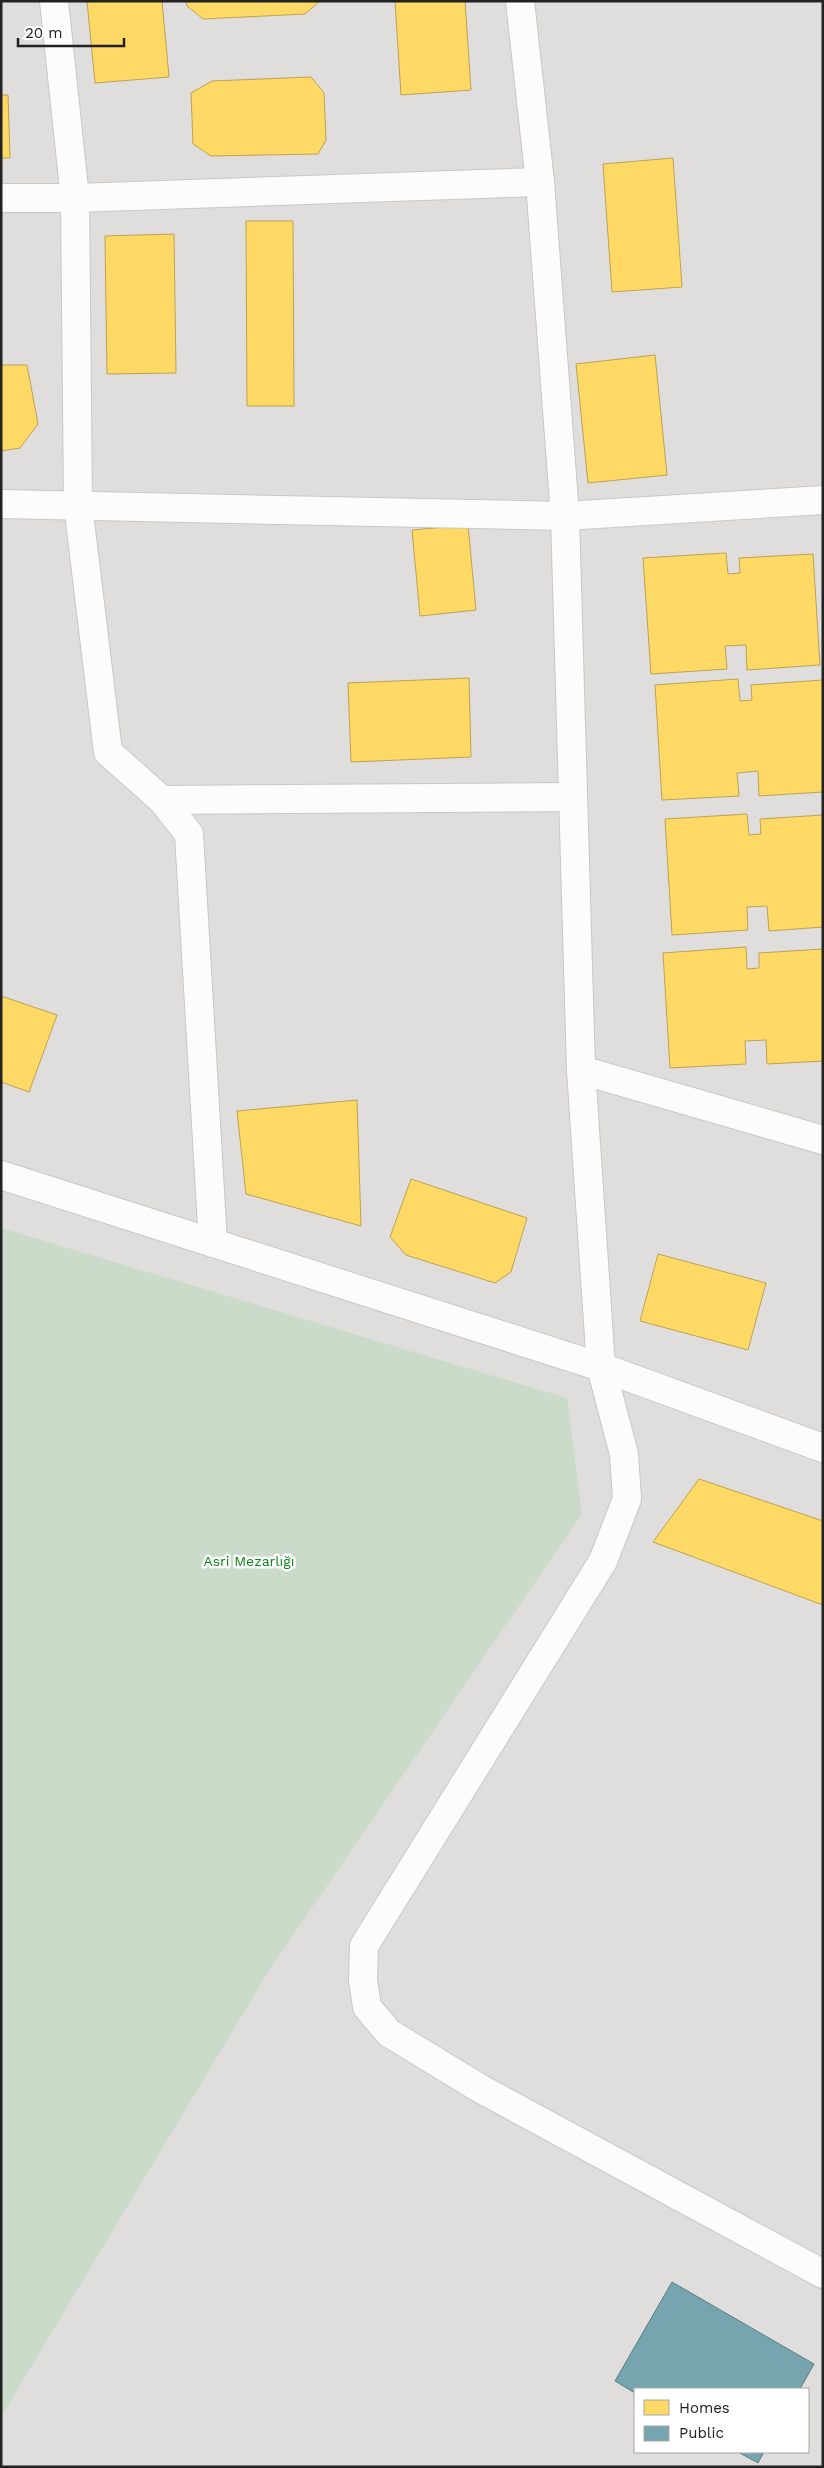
<svg xmlns="http://www.w3.org/2000/svg" width="824" height="2468" viewBox="0 0 824 2468" font-family="'Work Sans',sans-serif">
	<style>
		.residential { fill: #dfdedc; fill-rule: evenodd }
		.cemetery { fill: #cadbca }
		.homes { fill: #ffd966; stroke: #bda252 }
		.public { fill: #76a5af; stroke: #5d7e85 }
		.lines { fill: none; stroke-linecap: round; stroke-linejoin: round }
		.minor-casing { stroke: #c9c8c7; stroke-width: 30 }
		.minor { stroke: #fdfcfc; stroke-width: 28 }
		.labels { text-anchor: middle; stroke-width: 5; stroke-linejoin: round; paint-order: stroke }
		.park-label { font-size: 14px; fill: #0c8416; stroke: #fff }
	</style>
	<rect width="100%" height="100%" fill="#f0eeeb"/>
	<path class="residential" d="M1,1H823V2467H1ZM635,2389H808V2452H635Z"/>
	<polygon class="cemetery" points="1,1228 567,1398 582,1514 270,1969 1,2417"/>
	<g class="homes">
		<polygon points="87,1 162,1 169,77 95,83"/>
		<polygon points="186,1 320,1 305,14 203,19 187,6"/>
		<polygon points="395,1 465,1 471,90 401,95"/>
		<polygon points="311,77 324,93 326,140 318,154 211,156 193,144 191,93 212,81"/>
		<polygon points="1,95 8,95 10,158 1,158"/>
		<polygon points="673,158 682,287 612,292 603,164"/>
		<polygon points="246,221 293,221 294,406 247,406"/>
		<polygon points="174,234 176,373 107,374 105,236"/>
		<polygon points="655,355 667,475 588,483 576,364"/>
		<polygon points="1,365 27,365 38,424 20,448 1,451"/>
		<polygon points="468,525 476,610 420,616 412,530"/>
		<polygon points="726,553 728,574 740,573 739,558 813,554 820,665 747,670 746,645 725,646 727,669 651,674 643,558"/>
		<polygon points="469,678 471,757 351,762 348,683"/>
		<polygon points="738,679 740,701 752,700 751,685 823,680 823,792 759,796 758,771 737,773 739,796 662,800 655,685"/>
		<polygon points="747,814 749,835 761,834 760,819 823,815 823,927 769,931 767,906 747,907 748,930 672,935 665,819"/>
		<polygon points="746,947 747,969 759,968 759,953 823,949 823,1061 767,1064 766,1040 745,1041 746,1064 670,1068 663,953"/>
		<polygon points="1,996 57,1015 29,1092 1,1082"/>
		<polygon points="357,1100 361,1226 246,1194 237,1111"/>
		<polygon points="411,1179 527,1218 511,1272 495,1283 406,1255 390,1237"/>
		<polygon points="658,1254 766,1283 748,1350 640,1321"/>
		<polygon points="699,1479 823,1521 823,1605 653,1542"/>
	</g>
	<g class="public">
		<polygon points="672,2282 814,2364 800,2389 635,2389 635,2393 615,2381"/>
		<polygon points="738,2452 764,2452 758,2463"/>
	</g>
	<g class="lines">
		<defs>
			<g id="minor">
				<polyline points="54,1 75,198 78,505 108,752 162,800 189,834 213,1243"/>
				<polyline points="520,1 540,182 565,516 581,1070 601,1367 624,1454 627,1499 603,1561 364,1946 363,1980 367,2007 389,2033 481,2089 823,2274"/>
				<polyline points="1,198 75,198 540,182"/>
				<polyline points="1,504 565,516 823,500"/>
				<polyline points="162,800 573,797"/>
				<polyline points="581,1070 823,1140"/>
				<polyline points="1,1175 601,1367 823,1448"/>
			</g>
		</defs>
		<use href="#minor" class="minor-casing"/>
		<use href="#minor" class="minor"/>
	</g>
	<g class="labels">
		<g class="park-label">
			<text x="249" y="1566">Asri Mezarlığı</text>
		</g>
	</g>
	<rect width="824" height="2468" fill="none" stroke="#222222" stroke-width="5"/>
	<rect x="634" y="2388" width="175" height="65" fill="#ffffff" stroke="#a7a7a7"/>
	<rect x="644" y="2400" width="25" height="15" fill="#ffd966" stroke="#a7a7a7"/>
	<text x="679" y="2413" font-size="15" fill="#222222">Homes</text>
	<rect x="644" y="2426" width="25" height="15" fill="#76a5af" stroke="#a7a7a7"/>
	<text x="679" y="2438" font-size="15" fill="#222222">Public</text>
	<path d="M18 38v8h106v-8" fill="none" stroke="#222222" stroke-width="2.5"/>
	<text x="25" y="38" font-size="15" fill="#222222" stroke="#ffffff" stroke-width="4" paint-order="stroke">20 m</text>
</svg>
